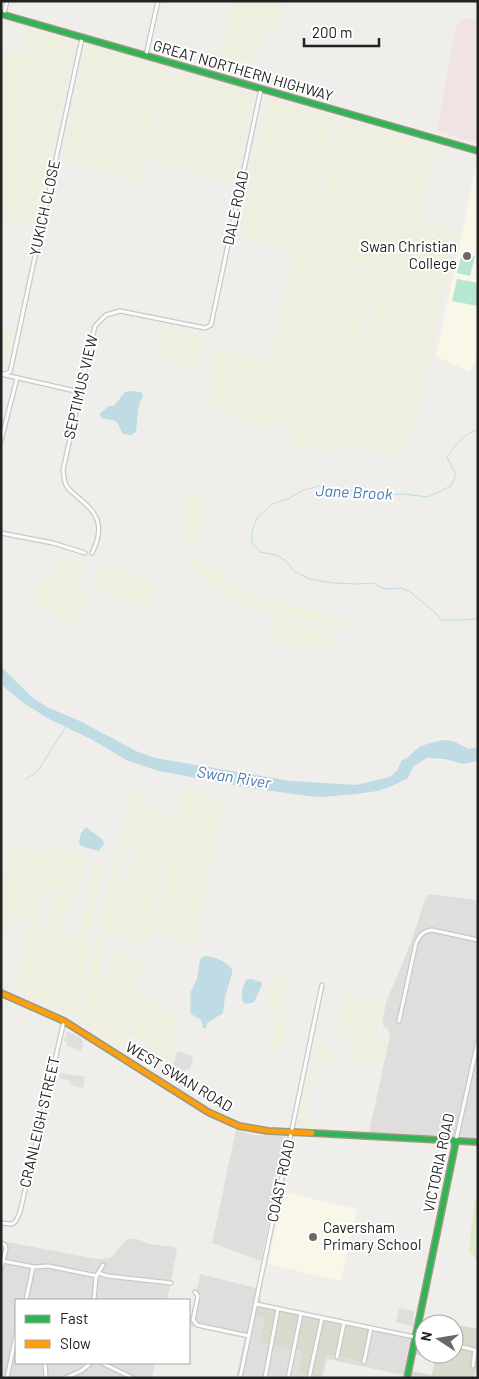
<svg xmlns="http://www.w3.org/2000/svg" width="479" height="1379" viewBox="0 0 479 1379" font-family="Barlow,sans-serif">
	<style>
		.residential { fill: #dfdedc }
		.commercial { fill: #f1e3e1 }
		.education { fill: #f8f7e8 }
		.construction { fill: #d9d9cd }
		.farmland { fill: #efefdf }
		.grass { fill: #ddeccb }
		.pitch { fill: #b7e6d2 }
		.parking { fill: #e0dfde }
		.water { fill: #bfdbe3 }
		.lines { fill: none; stroke-linecap: round; stroke-linejoin: round }
		.stream { stroke: #bfdbe3; stroke-width: 1 }
		.street-casing { stroke: #c9c8c7; stroke-width: 5.5 }
		.fast-casing { stroke: #999a82; stroke-width: 8 }
		.slow-casing { stroke: #999a82; stroke-width: 8 }
		.street { stroke: #fdfcfc; stroke-width: 3 }
		.fast { stroke: #30b455; stroke-width: 5 }
		.slow { stroke: #ff9f0a; stroke-width: 5 }
		.poi-dot { fill: #6a6968; stroke: #fff; stroke-width: 2 }
		.labels { text-anchor: middle; stroke-width: 4; stroke-linejoin: round; paint-order: stroke }
		.street-label { font-size: 15px; fill: #222; stroke: #fff }
		.poi-label { font-size: 15px; fill: #222; stroke: #fff; text-anchor: end }
		.water-label { font-size: 16px; font-style: italic; fill: #4a7aab; stroke: #fff }
	</style>
	<rect width="100%" height="100%" fill="#f0eeeb"/>
	<g class="residential">
		<polygon points="429,894 478,900 478,1137 369,1133 390,1036 388,1029 384,1027 382,1022 387,1000 410,945 425,900"/>
		<polygon points="236,1130 254,1135 284,1136 286,1140 261,1261 212,1243"/>
		<polygon points="127,1239 137,1239 149,1244 175,1247 177,1251 167,1300 16,1300 16,1363 155,1363 152,1378 1,1378 1,1241 97,1259 111,1258"/>
		<polygon points="200,1274 260,1289 261,1303 411,1335 403,1375 327,1359 322,1378 236,1378 245,1336 190,1326"/>
	</g>
	<polygon class="commercial" points="468,18 478,20 478,143 437,131 456,25"/>
	<g class="education">
		<polygon points="478,156 478,355 470,372 436,356"/>
		<polygon points="284,1192 357,1209 341,1281 268,1264"/>
	</g>
	<g class="construction">
		<polygon points="257,1303 369,1328 362,1361 326,1354 320,1377 299,1372 303,1352 260,1342 266,1317 255,1315"/>
		<polygon points="421,1318 452,1324 424,1324 424,1354 454,1354 454,1324 478,1329 478,1360 474,1378 409,1378 410,1371 432,1375 435,1359 413,1354"/>
	</g>
	<g class="farmland">
		<polygon points="232,1 285,1 278,30 267,27 263,47 260,46 252,80 216,69"/>
		<polygon points="28,28 69,40 67,46 74,48 69,67 29,57 69,69 34,228 1,219 1,49 22,55"/>
		<polygon points="86,44 167,68 141,182 62,160"/>
		<polygon points="170,69 254,93 234,184 149,160"/>
		<polygon points="268,98 336,118 316,206 247,187 266,99 268,100"/>
		<polygon points="339,119 436,146 419,219 458,231 445,291 309,253"/>
		<polygon points="247,188 316,208 306,252 305,254 242,236 246,217 243,216"/>
		<polygon points="293,252 376,275 355,370 271,357"/>
		<polygon points="379,276 443,294 426,382 359,370"/>
		<polygon points="1,326 13,329 3,371 1,371"/>
		<polygon points="161,327 206,336 200,366 186,363 185,370 173,367 173,364 169,363 170,359 155,356"/>
		<polygon points="213,350 286,362 271,430 262,429 209,402 213,382 209,377"/>
		<polygon points="288,361 355,372 341,448 332,452 290,445 293,428 274,424"/>
		<polygon points="357,372 426,384 409,436 394,455 345,444"/>
		<polygon points="189,492 204,498 203,517 198,542 183,540 181,534"/>
		<polygon points="191,554 243,591 238,599 232,600 201,576 194,568 189,557"/>
		<polygon points="62,556 83,563 85,566 81,586 70,582 53,569"/>
		<polygon points="100,565 157,583 150,609 97,592"/>
		<polygon points="52,570 89,598 89,602 75,627 71,629 32,597"/>
		<polygon points="246,593 346,620 343,630 239,605"/>
		<polygon points="275,617 328,631 332,635 334,640 331,645 274,644 270,641 268,636"/>
		<polygon points="184,787 225,802 211,867 170,854"/>
		<polygon points="132,789 145,791 130,855 119,847"/>
		<polygon points="143,809 175,815 162,875 133,857"/>
		<polygon points="12,842 45,855 48,842 86,858 78,899 10,871 44,887 35,922 1,908 1,892"/>
		<polygon points="117,848 125,855 121,876 112,869"/>
		<polygon points="170,855 210,869 203,905 162,891"/>
		<polygon points="132,860 161,877 149,941 144,945 116,934"/>
		<polygon points="94,862 104,866 95,906 84,901"/>
		<polygon points="112,872 126,880 113,935 99,926"/>
		<polygon points="55,891 70,898 62,934 47,927"/>
		<polygon points="162,893 203,907 195,945 153,934"/>
		<polygon points="84,904 95,908 86,944 76,940"/>
		<polygon points="1,910 9,913 1,952"/>
		<polygon points="30,921 74,941 59,1010 16,992"/>
		<polygon points="97,935 107,942 100,971 106,975 94,1031 79,1021"/>
		<polygon points="76,941 90,947 75,1018 61,1010"/>
		<polygon points="113,946 143,963 136,991 108,974"/>
		<polygon points="272,977 288,980 280,1015 265,1012"/>
		<polygon points="107,978 136,995 124,1051 96,1033"/>
		<polygon points="140,994 180,1020 172,1060 131,1035"/>
		<polygon points="344,994 384,1003 377,1035 337,1026"/>
		<polygon points="276,1020 287,1022 281,1052 269,1050"/>
		<polygon points="341,1030 388,1040 383,1065 347,1058 352,1037 340,1034"/>
		<polygon points="314,1043 326,1046 333,1051 330,1063 311,1058"/>
		<polygon points="311,1061 316,1062 306,1104 308,1105 308,1114 300,1112"/>
		<polygon points="300,1114 310,1116 310,1119 314,1120 316,1125 327,1126 327,1129 300,1127 298,1123"/>
	</g>
	<polygon class="grass" points="478,1199 478,1263 469,1251 474,1205 475,1200"/>
	<g class="pitch">
		<polygon points="462,253 475,256 470,276 457,273"/>
		<polygon points="457,279 478,283 478,306 452,301"/>
	</g>
	<g class="parking">
		<polygon points="67,1031 82,1039 83,1046 81,1050 79,1051 66,1045 68,1043 64,1041"/>
		<polygon points="177,1051 190,1055 193,1058 190,1069 187,1068 186,1071 173,1068"/>
		<polygon points="61,1073 85,1077 83,1088 71,1085 70,1081 59,1078"/>
		<polygon points="399,1308 414,1311 413,1327 396,1322"/>
	</g>
	<g class="water">
		<path d="M133,391L140,392L143,394L138,409L136,432L131,435L123,434C115,418 119,422 102,418L99,414L109,406H114L125,392Z"/>
		<polygon points="1,667 32,697 47,707 82,722 136,751 155,758 291,781 356,785 390,777 397,771 402,760 407,758 419,747 430,743 443,740 453,741 469,749 478,747 478,761 463,764 445,759 427,758 414,766 408,778 392,786 378,791 356,794 324,797 308,796 250,788 159,771 126,760 93,740 49,719 22,702 3,686"/>
		<polygon points="86,827 103,840 104,844 99,851 81,846 79,843 81,833"/>
		<path d="M205,956C215,957 226,961 232,969V974L225,997L223,1013L207,1023L206,1028H203L201,1020L191,1014C189,1007 192,1001 190,993L197,979L200,959Z"/>
		<polygon points="251,979 261,982 262,985 254,1002 245,1004 242,1000 242,990 246,980"/>
	</g>
	<g class="lines">
		<g class="stream">
			<path d="M478,430C464,432 455,446 447,457L456,475L451,486L428,497L403,494L383,495L319,486L303,490L288,499L272,504L257,518L252,532V543L260,552L276,555L286,561L294,571L309,579L332,583L359,584L373,583L385,589L400,588L410,592L436,613L441,620C449,620 472,621 478,618"/>
			<polyline points="26,779 37,772 67,725"/>
		</g>
		<defs>
			<g id="street">
				<polyline points="4,14 7,1"/>
				<polyline points="146,55 158,1"/>
				<polyline points="1,375 10,372 11,368 82,38"/>
				<polyline points="5,375 80,392"/>
				<polyline points="1,441 17,378"/>
				<polyline points="1,533 53,543 85,553"/>
				<path d="M92,553C104,529 100,515 80,499C76,495 69,491 66,485C64,481 64,475 63,470L95,326L106,315L120,311L205,328L211,325L261,89"/>
				<path d="M399,1021L416,943C420,935 423,931 432,930L478,940"/>
				<polyline points="456,1140 478,1041"/>
				<polyline points="1,1223 12,1224 16,1221 20,1212 64,1021"/>
				<polyline points="1,1243 5,1245 6,1249 1,1269"/>
				<polyline points="3,1261 34,1267 48,1266 97,1276"/>
				<polyline points="98,1273 108,1276 171,1283"/>
				<polyline points="195,1292 198,1296 193,1320 197,1325 249,1336"/>
				<polyline points="26,1300 33,1267"/>
				<polyline points="94,1300 96,1277 103,1265"/>
				<polyline points="256,1304 424,1339"/>
				<polyline points="454,1345 475,1350 473,1366"/>
				<polyline points="337,1357 344,1323"/>
				<polyline points="364,1362 371,1328"/>
				<polyline points="45,1363 46,1378"/>
				<polyline points="102,1363 133,1378"/>
				<polyline points="7,1378 16,1335"/>
				<polyline points="65,1378 81,1371 91,1363"/>
				<polyline points="240,1378 322,985"/>
				<polyline points="265,1378 278,1309"/>
				<polyline points="288,1378 301,1314"/>
				<polyline points="309,1378 322,1318"/>
			</g>
			<g id="fast">
				<polyline points="1,14 478,151"/>
				<polyline points="312,1133 478,1142"/>
				<polyline points="407,1378 456,1141"/>
			</g>
			<polyline id="slow" points="1,993 64,1021 208,1112 239,1126 268,1131 312,1133"/>
		</defs>
		<use href="#street" class="street-casing"/>
		<use href="#fast" class="fast-casing"/>
		<use href="#slow" class="slow-casing"/>
		<use href="#street" class="street"/>
		<use href="#fast" class="fast"/>
		<use href="#slow" class="slow"/>
	</g>
	<g class="poi-dot">
		<circle cx="467" cy="256" r="5"/>
		<circle cx="313" cy="1237" r="5"/>
	</g>
	<g class="labels">
		<g class="street-label">
			<text transform="translate(243 71) rotate(16)" y="5">GREAT NORTHERN HIGHWAY</text>
			<text transform="translate(45 208) rotate(-78)" y="5">YUKICH CLOSE</text>
			<text transform="translate(236 208) rotate(-78)" y="5">DALE ROAD</text>
			<text transform="translate(81 387) rotate(-77)" y="5">SEPTIMUS VIEW</text>
			<text transform="translate(179 1077) rotate(31)" y="5">WEST SWAN ROAD</text>
			<text transform="translate(40 1122) rotate(-77)" y="5">CRANLEIGH STREET</text>
			<text transform="translate(439 1163) rotate(-78)" y="5">VICTORIA ROAD</text>
			<text transform="translate(281 1181) rotate(-78)" y="5">COAST ROAD</text>
		</g>
		<g class="poi-label">
			<text x="457" y="252">Swan Christian<tspan x="457" dy="17">College</tspan></text>
			<text x="323" y="1233" text-anchor="start">Caversham<tspan x="323" dy="17">Primary School</tspan></text>
		</g>
		<g class="water-label">
			<text transform="translate(354 492) rotate(3)" y="6">Jane Brook</text>
			<text transform="translate(234 777) rotate(9)" y="6">Swan River</text>
		</g>
	</g>
	<rect width="479" height="1379" fill="none" stroke="#222222" stroke-width="5"/>
	<rect x="15" y="1299" width="175" height="65" fill="#ffffff" stroke="#a7a7a7"/>
	<rect x="25" y="1315" width="25" height="8" fill="#30b455" stroke="#a7a7a7"/>
	<text x="60" y="1324" font-size="15" fill="#222222">Fast</text>
	<rect x="25" y="1340" width="25" height="8" fill="#ff9f0a" stroke="#a7a7a7"/>
	<text x="60" y="1349" font-size="15" fill="#222222">Slow</text>
	<g transform="translate(439 1339) rotate(282)"><circle r="24" fill="#ffffff" stroke="#a7a7a7"/>
	<path d="M0-4L9 19L0 12L-9 19Z" fill="#6a6968"/>
	<text y="-8" font-size="14" font-weight="bold" text-anchor="middle" fill="#222222">N</text>
	</g>
	<path d="M304 38v8h75v-8" fill="none" stroke="#222222" stroke-width="2.5"/>
	<text x="312" y="38" font-size="15" fill="#222222" stroke="#ffffff" stroke-width="4" paint-order="stroke">200 m</text>
</svg>
